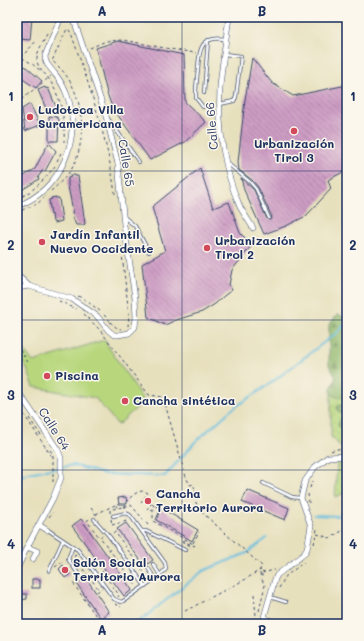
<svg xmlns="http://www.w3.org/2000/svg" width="364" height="641" viewBox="0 0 364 641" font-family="Mali,sans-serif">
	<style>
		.grass { fill: url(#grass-dots); stroke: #6a836e }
		.forest { fill: url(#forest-firs); stroke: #567465 }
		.green { fill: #b8d77d; stroke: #6a836e }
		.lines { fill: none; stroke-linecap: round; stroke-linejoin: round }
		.stream { stroke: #62bde0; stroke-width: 2 }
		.building { fill: url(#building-back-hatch) }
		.service-casing { stroke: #3a4a6c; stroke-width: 4 }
		.minor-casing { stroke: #3a4a6c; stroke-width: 6 }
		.path { stroke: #3a4a6c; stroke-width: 1; stroke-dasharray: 3 3; stroke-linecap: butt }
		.service { stroke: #fff; stroke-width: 2.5 }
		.minor { stroke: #fff; stroke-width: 5 }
		.grid { fill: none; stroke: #1b2f5e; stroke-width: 1; stroke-opacity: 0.55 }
		.poi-dot { fill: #d1495b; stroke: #fbf7ec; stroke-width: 1.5 }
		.labels { text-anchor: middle; stroke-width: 3; stroke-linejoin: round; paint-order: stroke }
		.poi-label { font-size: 12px; font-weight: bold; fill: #1b2f5e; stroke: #fbf7ec; text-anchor: start }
		.street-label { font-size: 12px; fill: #1b2f5e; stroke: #fbf7ec }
		.neatline { fill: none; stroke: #1b2f5e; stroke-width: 1.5 }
		.grid-label { font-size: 13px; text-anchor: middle; font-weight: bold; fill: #1b2f5e }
	</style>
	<defs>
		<pattern id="grass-dots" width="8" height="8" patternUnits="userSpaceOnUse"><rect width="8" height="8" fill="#b8d77d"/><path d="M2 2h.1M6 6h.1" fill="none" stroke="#9eb96e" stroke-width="1.8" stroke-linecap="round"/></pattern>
		<pattern id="forest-firs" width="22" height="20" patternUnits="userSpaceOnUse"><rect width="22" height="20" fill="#92b86c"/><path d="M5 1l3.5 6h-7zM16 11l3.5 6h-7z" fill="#76965c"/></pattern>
		<pattern id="building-back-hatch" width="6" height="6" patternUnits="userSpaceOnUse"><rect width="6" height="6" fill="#ce9dc4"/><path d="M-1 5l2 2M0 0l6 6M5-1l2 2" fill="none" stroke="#a680a2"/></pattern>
	</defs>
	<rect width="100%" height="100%" fill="#fbf7ec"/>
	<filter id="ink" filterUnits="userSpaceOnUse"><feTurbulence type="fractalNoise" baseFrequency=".025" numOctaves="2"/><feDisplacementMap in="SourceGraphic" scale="8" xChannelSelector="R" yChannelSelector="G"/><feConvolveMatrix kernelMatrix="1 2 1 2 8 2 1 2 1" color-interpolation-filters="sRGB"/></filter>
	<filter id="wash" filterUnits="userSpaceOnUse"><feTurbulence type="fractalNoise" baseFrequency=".012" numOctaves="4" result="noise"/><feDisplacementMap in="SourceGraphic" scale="16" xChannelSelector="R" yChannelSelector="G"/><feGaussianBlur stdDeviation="0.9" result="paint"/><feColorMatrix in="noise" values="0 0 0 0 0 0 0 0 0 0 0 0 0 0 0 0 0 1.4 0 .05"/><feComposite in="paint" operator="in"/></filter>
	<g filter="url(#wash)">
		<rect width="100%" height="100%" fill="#e7e0bd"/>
		<g class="grass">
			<polygon points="331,394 339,397 347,396 347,407 340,405 344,413 344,429 347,427 347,438 342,442 343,448 340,447 336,441 331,437"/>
			<polygon points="337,463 347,463 347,492 335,497"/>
		</g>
		<g class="forest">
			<polygon points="338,314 345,318 347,315 347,396 339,398 331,394 331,389 336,377 329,365 329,325"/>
			<polygon points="340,405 347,407 347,427 344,429 339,427 338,423 341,419 344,418 344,413 339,413 337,407"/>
		</g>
		<polygon class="green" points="17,338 20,345 33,362 104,340 144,401 118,425 95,398 34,387 27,369 17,352"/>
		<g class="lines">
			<g class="stream">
				<polyline points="17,478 28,473 73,465 104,474 165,476 195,442 231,410 271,383 339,331 347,322"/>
				<polyline points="314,515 338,516 347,507"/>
				<polyline points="133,624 137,623 203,571 247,553 267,538"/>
			</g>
		</g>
		<g id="blocks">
			<g class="building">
				<polygon points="22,17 32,17 30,40 20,39 21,24"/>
				<polygon points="118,41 184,55 185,102 206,122 185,142 150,160 112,107 107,93 96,48"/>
				<polygon points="252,58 272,83 293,96 347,85 347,170 328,180 331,189 306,216 286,226 264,234 244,190 241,178 254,190 267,219 270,220 272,217 258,187 252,180 239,170 238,162 245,100"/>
				<polygon points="25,66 42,81 36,88 24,80 19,74 20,72 19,70 22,67 23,68"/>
				<polygon points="45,87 46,89 48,88 57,109 48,113 38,90"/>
				<polygon points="30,104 40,125 25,131 22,109"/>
				<polygon points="49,116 57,117 57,118 59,119 58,141 49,141"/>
				<polygon points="49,143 56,151 45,171 43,170 38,177 39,179 33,183 20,191 19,189 17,190 17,182 21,178 35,169 43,153"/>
				<polygon points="200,168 213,208 229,202 240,233 252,245 232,270 229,285 232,290 225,295 215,304 202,312 176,320 165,325 148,317 142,264 165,251 152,207"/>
				<polygon points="70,175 75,175 75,176 78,176 85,224 83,225 76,225 73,218 72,211 73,211 68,186 68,178 71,177"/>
				<polygon points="56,197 56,198 59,198 62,221 55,223 53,222 52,214 51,215 49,200 52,199 51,198"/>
				<polygon points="247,490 289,508 285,520 242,502"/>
				<polygon points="126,497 127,504 119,504 118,498"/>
				<polygon points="161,508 198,530 192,541 156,520"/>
				<polygon points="81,519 132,590 124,596 72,526"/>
				<polygon points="126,523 153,560 145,566 117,529"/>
				<polygon points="63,565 70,574 65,578 59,569"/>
				<polygon points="86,578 109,612 101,619 77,584"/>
				<rect x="32" y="579" width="8" height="9"/>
				<polygon points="19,594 27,594 27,599 19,600"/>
			</g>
		</g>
	</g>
	<g filter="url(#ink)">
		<use href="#blocks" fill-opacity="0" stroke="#3a4a6c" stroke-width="1"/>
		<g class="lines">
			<defs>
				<g id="service">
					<polyline points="204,93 208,40"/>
					<polyline points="220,104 234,101 236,97 241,56 224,54"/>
					<path d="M203,107L196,98V94C196,86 197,78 198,69C199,48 201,36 226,39"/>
					<polyline points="109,120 139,162"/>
					<polyline points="227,163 250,182 256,189 269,218"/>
					<polyline points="124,217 135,226 149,252"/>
					<polyline points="263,483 292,497 300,498"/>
					<polyline points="94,519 109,536 145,586"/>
					<polyline points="48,530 78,550 114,599 121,602 125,600 160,575 166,569 165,563 130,515 126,513 113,516"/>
					<polyline points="142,531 146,531 185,550"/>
					<polyline points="73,546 68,559 79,575"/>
					<polyline points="153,564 160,575"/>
					<polyline points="148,568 155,579"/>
					<polyline points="49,571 63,540"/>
					<polyline points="270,597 286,602"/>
					<polyline points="265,617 275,622 276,624"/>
				</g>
				<g id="minor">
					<path d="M229,17C226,40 222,64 220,87C218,127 224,170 240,207C244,214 249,221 253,228"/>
					<path d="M17,206C61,191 83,137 67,95C64,87 60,80 55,74C50,67 45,64 45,56L61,17"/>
					<polyline points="17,275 29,286 72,299 97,316 108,330 114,335 118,335 129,333 135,327 136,317 135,298 124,225 118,164 106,116 73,17"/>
					<polyline points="17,288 29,286"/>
					<polyline points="17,390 58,450 61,458 61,478 53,498 27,547 17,569"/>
					<polyline points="39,525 47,530"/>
					<polyline points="27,547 37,551 33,559"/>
					<polyline points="265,624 264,617 275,579 277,575 304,554 307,549 311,526 301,498 305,481 315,467 328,457 347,456"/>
				</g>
			</defs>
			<use href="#service" class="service-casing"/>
			<use href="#minor" class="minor-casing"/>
			<g class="path">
				<polyline points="17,27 18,21"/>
				<path d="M47,35C43,43 36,52 37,61C38,69 45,73 49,79C62,100 65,118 64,142"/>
				<polyline points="90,48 106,41 123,40 170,49 196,53"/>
				<polyline points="17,55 31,63 42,72"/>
				<polyline points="17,62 37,40"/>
				<polyline points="17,103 51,76"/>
				<polyline points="17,107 21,123 19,124 17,117"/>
				<polyline points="57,161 61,153"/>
				<polyline points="17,190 20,197"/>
				<path d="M51,191C61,182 72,172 76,160C88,128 81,82 52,61L67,29L69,30L71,33C89,85 108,139 115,194"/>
				<path d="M17,199C33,192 45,179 55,166"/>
				<polyline points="22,210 37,204 46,196"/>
				<polyline points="121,246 129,315 128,326"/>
				<polyline points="17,254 20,271"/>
				<polyline points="78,296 84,299 100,311"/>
				<polyline points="59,301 76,309"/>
				<polyline points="84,314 100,330 149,395 163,397 186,477 190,485 193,484 196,491 193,493 198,509 262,566 260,569 261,573 275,570"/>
				<polyline points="104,315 110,321"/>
				<polyline points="110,322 117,328 121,329"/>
				<polyline points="17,338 17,344 29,364"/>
				<polyline points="17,404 52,457"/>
				<polyline points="29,418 42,437"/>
				<polyline points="50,450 53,455 53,482"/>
				<polyline points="331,451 336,449 347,449"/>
				<polyline points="310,488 312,481"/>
				<polyline points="308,494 309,503"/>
				<polyline points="145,499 151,504 147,509 148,510"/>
				<polyline points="152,504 154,506 150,511 151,512 156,505"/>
				<polyline points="156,505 157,506 153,511 153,521 195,545 194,546 181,540 181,541 191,546 190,548"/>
				<polyline points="91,508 97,516"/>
				<path d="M125,508V503C131,497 139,487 148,493L141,503"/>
				<polyline points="110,513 110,510 113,509 131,505 148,525 146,527"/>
				<polyline points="96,514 117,504 117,506 113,508"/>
				<polyline points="49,517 53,512"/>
				<polyline points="89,519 87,521 99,537"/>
				<polyline points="111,519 112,525 127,521 126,517"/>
				<polyline points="113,533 115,532 148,578"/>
				<polyline points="317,534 330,538 347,528"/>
				<polyline points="103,535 100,537 137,587"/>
				<polyline points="193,543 199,532"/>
				<polyline points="314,544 317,529"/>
				<polyline points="76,555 74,556 88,576 90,575"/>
				<polyline points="94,564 96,563 119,595 118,597"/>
				<polyline points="55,567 64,561"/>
				<polyline points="260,573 261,579"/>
				<polyline points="89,576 99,590"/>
				<polyline points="77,579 73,583 101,623"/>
				<polyline points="17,586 20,573"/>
				<polyline points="279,588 286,576 304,562"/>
				<polyline points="97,592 102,588"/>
				<polyline points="254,594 256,616 258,621"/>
				<polyline points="115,604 121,607"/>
				<polyline points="185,611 246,579 260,570"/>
				<polyline points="259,611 265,585 262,580 262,574"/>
				<polyline points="258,624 258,620"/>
			</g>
			<use href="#service" class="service"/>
			<use href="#minor" class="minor"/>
		</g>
	</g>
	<path class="grid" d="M182,17V624M17,171H347M17,320H347M17,470H347"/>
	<g class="poi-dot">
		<circle cx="30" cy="117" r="4"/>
		<circle cx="294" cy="131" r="4"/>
		<circle cx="42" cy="242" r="4"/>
		<circle cx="207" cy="248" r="4"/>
		<circle cx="47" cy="376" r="4"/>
		<circle cx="125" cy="401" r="4"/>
		<circle cx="148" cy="501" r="4"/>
		<circle cx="65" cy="570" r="4"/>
	</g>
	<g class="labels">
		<g class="poi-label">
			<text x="38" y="114">Ludoteca Villa<tspan x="38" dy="14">Suramericana</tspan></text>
			<text x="294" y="148" text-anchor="middle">Urbanización<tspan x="294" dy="14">Tirol 3</tspan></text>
			<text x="50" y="239">Jardín Infantil<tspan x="50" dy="14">Nuevo Occidente</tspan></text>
			<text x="215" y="245">Urbanización<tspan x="215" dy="14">Tirol 2</tspan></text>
			<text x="55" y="380">Piscina</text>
			<text x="133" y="405">Cancha sintética</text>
			<text x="156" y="498">Cancha<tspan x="156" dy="14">Territorio Aurora</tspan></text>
			<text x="73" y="567">Salón Social<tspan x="73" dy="14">Territorio Aurora</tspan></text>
		</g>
		<g class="street-label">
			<text transform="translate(212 126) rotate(-95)" y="4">Calle 66</text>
			<text transform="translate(126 163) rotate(81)" y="4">Calle 65</text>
			<text transform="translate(54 429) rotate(58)" y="4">Calle 64</text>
		</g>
	</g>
	<rect width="364" height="641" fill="none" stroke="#fbf7ec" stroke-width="44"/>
	<rect x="22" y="22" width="320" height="597" class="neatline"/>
	<g class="grid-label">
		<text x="102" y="16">A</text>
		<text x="262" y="16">B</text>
		<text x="11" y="101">1</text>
		<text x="353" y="101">1</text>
		<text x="11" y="250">2</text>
		<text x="353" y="250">2</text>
		<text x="11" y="400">3</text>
		<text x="353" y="400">3</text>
		<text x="11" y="549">4</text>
		<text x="353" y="549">4</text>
		<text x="102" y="635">A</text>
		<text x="262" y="635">B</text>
	</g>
</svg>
